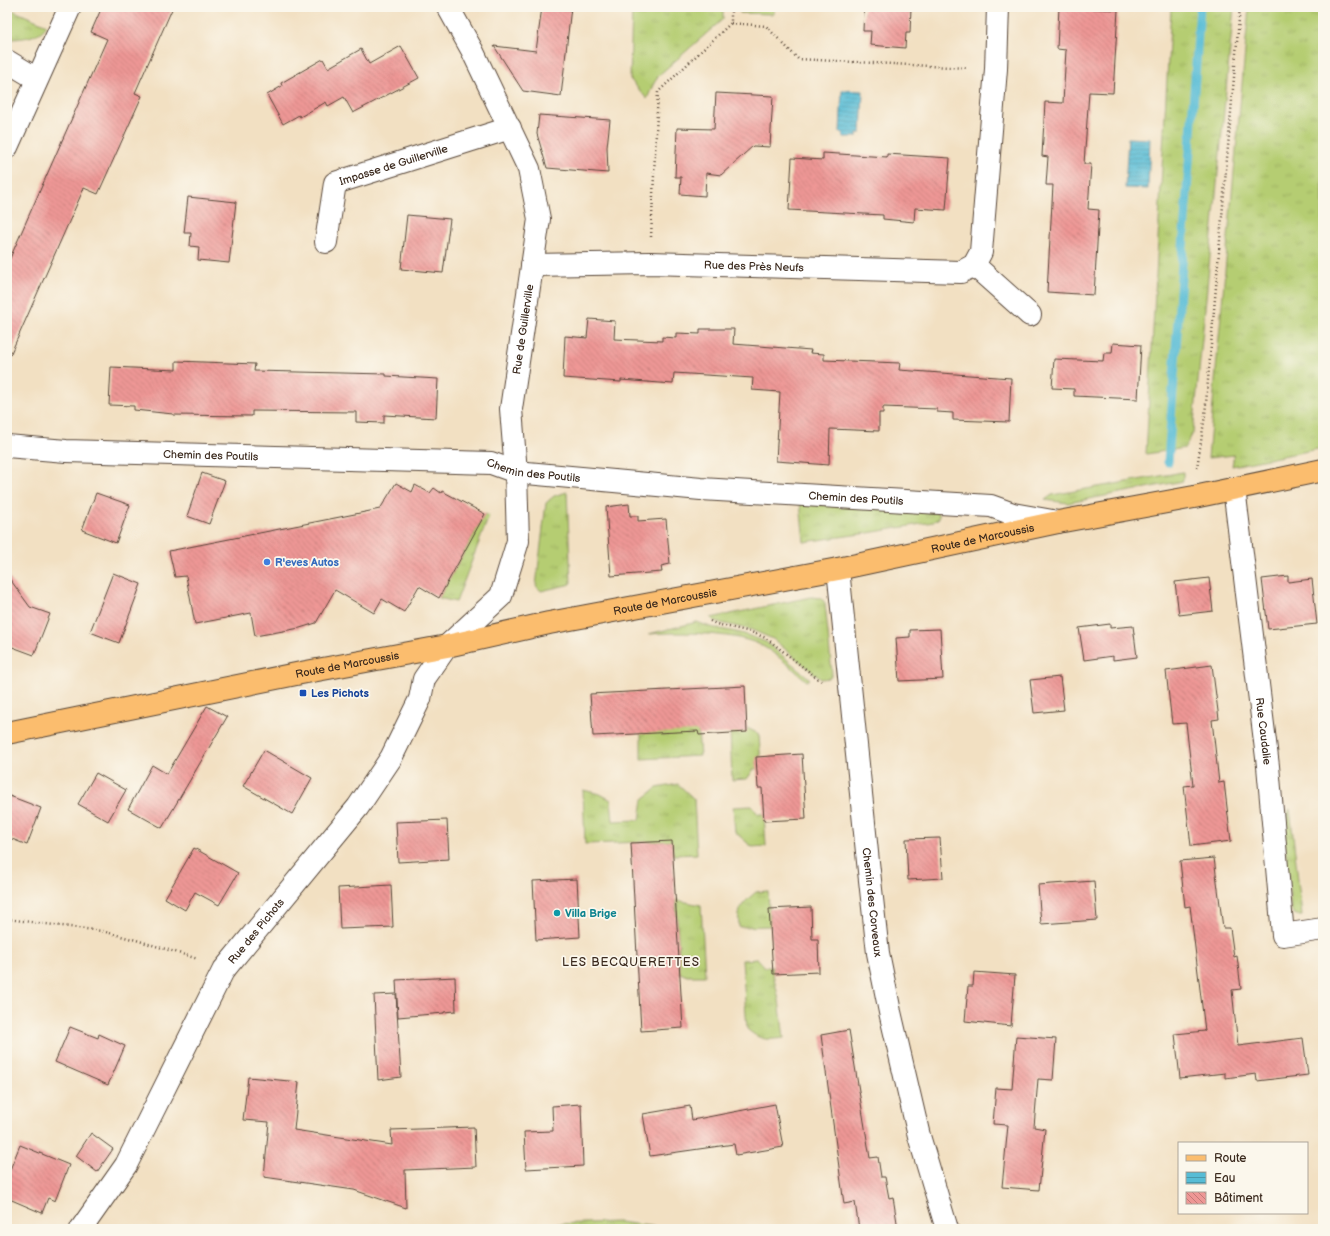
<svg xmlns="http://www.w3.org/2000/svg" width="1330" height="1236" viewBox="0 0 1330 1236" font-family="'Balsamiq Sans',sans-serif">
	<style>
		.grass { fill: url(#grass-tufts); stroke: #787c48 }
		.water { fill: url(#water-rules); stroke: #49737a }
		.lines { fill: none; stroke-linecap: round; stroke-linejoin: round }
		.stream { stroke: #57bcd5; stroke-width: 9 }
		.building { fill: url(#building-back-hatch) }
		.minor-casing { stroke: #564537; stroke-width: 24 }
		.major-casing { stroke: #564537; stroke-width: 24 }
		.path { stroke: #564537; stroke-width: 2.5; stroke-dasharray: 1 3; stroke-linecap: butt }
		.minor { stroke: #fff; stroke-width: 22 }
		.major { stroke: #fbbd6e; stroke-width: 22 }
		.shop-dot { fill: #3f7fe0; stroke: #fbf7ec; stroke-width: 1.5 }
		.transit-dot { fill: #1a4fb4; stroke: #fbf7ec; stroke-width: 1.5 }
		.culture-dot { fill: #0f9aa8; stroke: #fbf7ec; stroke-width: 1.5 }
		.labels { text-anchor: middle; stroke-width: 3.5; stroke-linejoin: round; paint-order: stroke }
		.street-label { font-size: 11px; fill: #3b2a1e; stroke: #fbf7ec }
		.shop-label { font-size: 11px; font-weight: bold; fill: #366cbe; stroke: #fbf7ec; text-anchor: start }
		.transit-label { font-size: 11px; font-weight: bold; fill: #164399; stroke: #fbf7ec; text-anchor: start }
		.culture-label { font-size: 11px; font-weight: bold; fill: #0d838f; stroke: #fbf7ec; text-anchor: start }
		.neighbourhood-label { font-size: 12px; letter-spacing: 1px; fill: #3b2a1e; stroke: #fbf7ec }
	</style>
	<defs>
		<pattern id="grass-tufts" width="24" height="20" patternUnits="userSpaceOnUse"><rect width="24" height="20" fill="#b5cd72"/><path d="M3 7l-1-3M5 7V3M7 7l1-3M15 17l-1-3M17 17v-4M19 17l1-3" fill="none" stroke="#9db062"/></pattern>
		<pattern id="water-rules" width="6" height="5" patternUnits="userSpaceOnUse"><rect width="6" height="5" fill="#57bcd5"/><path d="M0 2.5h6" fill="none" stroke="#4999ac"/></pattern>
		<pattern id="building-back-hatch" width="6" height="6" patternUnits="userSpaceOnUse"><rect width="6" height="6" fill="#ee9795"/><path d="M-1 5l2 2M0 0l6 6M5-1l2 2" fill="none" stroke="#c27b79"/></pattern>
	</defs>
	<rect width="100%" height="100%" fill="#fbf7ec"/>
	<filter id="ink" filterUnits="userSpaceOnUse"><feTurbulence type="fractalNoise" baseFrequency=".025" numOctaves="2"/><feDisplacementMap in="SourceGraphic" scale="8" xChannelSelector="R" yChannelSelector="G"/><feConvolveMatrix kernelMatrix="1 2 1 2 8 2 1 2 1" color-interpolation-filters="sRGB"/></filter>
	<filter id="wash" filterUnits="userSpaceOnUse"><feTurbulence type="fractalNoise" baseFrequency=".012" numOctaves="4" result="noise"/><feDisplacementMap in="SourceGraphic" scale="16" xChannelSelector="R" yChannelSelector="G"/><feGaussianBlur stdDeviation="0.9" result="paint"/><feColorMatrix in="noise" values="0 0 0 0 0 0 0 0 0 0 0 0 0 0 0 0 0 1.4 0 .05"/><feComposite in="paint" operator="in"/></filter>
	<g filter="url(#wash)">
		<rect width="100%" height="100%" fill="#f2e0c2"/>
		<g class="grass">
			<polygon points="632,7 723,7 723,19 659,75 653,85 647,99 630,79"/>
			<polygon points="740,7 774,7 774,14 740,13"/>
			<polygon points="1171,7 1234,7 1193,433 1185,448 1146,454"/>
			<polygon points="1249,7 1323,7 1323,448 1232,466 1234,455 1208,458"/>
			<path d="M7,8L47,25C40,38 20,39 7,39Z"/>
			<polygon points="1183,472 1183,481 1068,503 1045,500 1052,495"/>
			<polygon points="567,492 571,584 541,591 536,586 546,503 554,496"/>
			<polygon points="800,503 939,513 939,518 933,522 868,533 804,542"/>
			<polygon points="485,514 489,516 456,602 439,598"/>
			<polygon points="811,597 821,598 825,603 832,674 830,678 821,679 773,639 752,630 721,623 713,620 711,618"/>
			<path d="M697,622L710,627L741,633L766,642L810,679L807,681C795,671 778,655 764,647C741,632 677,632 649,634Z"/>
			<polygon points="747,728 759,734 761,768 754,769 747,779 732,780 730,729"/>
			<polygon points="698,730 700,756 641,759 641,733"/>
			<polygon points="678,784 694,799 697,854 673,855 672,841 585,844 583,790 600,794 611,800 613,821 640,820 643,799 657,788"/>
			<polygon points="752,806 758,814 764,814 766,846 752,847 735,832 733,807"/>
			<polygon points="1290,809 1302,915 1296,915 1291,911 1283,818"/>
			<path d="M768,891L770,926L739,927C737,908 742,904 756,892Z"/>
			<polygon points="676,900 701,905 705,976 687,976 680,973"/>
			<path d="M758,959L765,967H772L773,974L779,1000L784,1038C767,1040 761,1041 747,1029L742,960Z"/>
			<polygon points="619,1222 672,1229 448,1229 448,1227"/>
		</g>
		<g class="water">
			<polygon points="842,90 863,91 861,133 857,133 857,137 843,137 843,133 840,132"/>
			<polygon points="1128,138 1150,139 1148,189 1125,188"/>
		</g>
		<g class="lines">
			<polyline class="stream" points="1168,462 1200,7"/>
		</g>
		<g id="blocks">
			<g class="building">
				<polygon points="102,7 173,7 135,93 142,96 98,194 84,188 7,362 7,265 107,39 91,32"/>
				<polygon points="542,7 571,7 561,96 523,91 494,46 536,51"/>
				<polygon points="864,7 911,7 910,33 906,33 905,48 870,45 871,31 863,31"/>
				<polygon points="1059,7 1118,10 1113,93 1089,92 1084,164 1091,164 1088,209 1099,210 1094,295 1047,292 1053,185 1046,185 1048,157 1042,156 1045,102 1063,103 1066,50 1057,49"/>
				<polygon points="401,46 419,78 353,113 344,97 328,106 326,102 300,117 299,115 283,124 267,95 282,86 281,83 323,59 328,68 361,49 369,64"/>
				<polygon points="716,93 773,96 770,147 753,146 721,175 706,173 705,196 680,194 681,177 675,177 677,128 714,129"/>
				<polygon points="539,115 610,120 607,147 608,173 547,168 537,134"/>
				<polygon points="823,153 887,157 887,154 950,158 946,210 915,208 914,222 883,219 883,215 789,210 792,158 823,160"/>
				<polygon points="188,197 236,202 229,263 198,260 199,247 190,246 191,233 184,233"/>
				<polygon points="407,215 450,219 443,273 401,269"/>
				<polygon points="589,319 615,321 614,339 662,341 662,337 676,338 676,333 700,334 700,329 734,329 733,344 811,350 810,353 824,354 824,360 900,363 899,370 1011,378 1009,422 953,420 953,413 937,412 937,409 883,407 883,413 879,413 879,431 830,429 829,465 776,461 780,392 752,390 753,378 674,373 673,384 621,380 621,382 563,378 565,336 587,338"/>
				<polygon points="1113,343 1141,345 1138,399 1074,396 1074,389 1052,388 1054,359 1103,361 1104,353 1112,353"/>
				<polygon points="176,361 255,364 254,371 386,374 386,376 438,379 436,418 384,415 384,423 356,422 356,412 252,411 252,416 173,415 173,414 134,410 134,406 109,405 111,367 176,370"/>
				<polygon points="202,473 225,481 209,524 187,516"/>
				<polygon points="396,483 412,492 415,485 430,493 434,488 441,493 442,491 485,514 439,598 419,586 404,612 382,599 374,613 335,590 316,623 300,628 255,636 251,613 195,624 186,576 175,577 169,551 380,509"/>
				<polygon points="96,493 130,505 116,543 82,530"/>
				<polygon points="629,504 630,516 638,516 638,521 666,519 670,564 661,566 662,572 611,576 606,507"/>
				<polygon points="113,573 141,584 119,643 90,632"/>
				<polygon points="7,575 30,607 50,614 34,655 7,645"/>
				<polygon points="1288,576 1288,582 1312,579 1317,624 1268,629 1262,579"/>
				<polygon points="1209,578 1213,611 1179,615 1175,582"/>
				<polygon points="1110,624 1110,628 1133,626 1137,657 1113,660 1113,656 1084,660 1079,628"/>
				<polygon points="940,629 943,679 899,681 896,638 910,637 910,630"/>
				<polygon points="1212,665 1219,719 1212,720 1219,783 1224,782 1231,841 1191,846 1184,786 1193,785 1186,723 1172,724 1166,671"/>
				<polygon points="1060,677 1064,710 1034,713 1030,680"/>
				<polygon points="745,686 747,732 699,735 698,731 593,736 590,694"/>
				<polygon points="207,706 227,717 162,828 128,809 152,765 167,774"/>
				<polygon points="264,750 312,778 292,814 243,786"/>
				<polygon points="802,754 806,819 764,821 762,788 758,788 756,757"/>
				<polygon points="96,773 126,790 108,821 78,804"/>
				<polygon points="7,795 41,808 27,845 7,837"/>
				<polygon points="447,820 449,859 398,862 396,822"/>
				<polygon points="940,838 943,878 908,880 906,839"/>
				<polygon points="672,841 683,1028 641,1031 631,843"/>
				<polygon points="194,848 238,873 219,905 195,892 185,910 165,898"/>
				<polygon points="1214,858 1223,928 1230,928 1234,957 1237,956 1241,989 1232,990 1238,1046 1303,1038 1308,1075 1257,1081 1256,1074 1225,1078 1225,1073 1180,1078 1175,1034 1205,1031 1190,906 1185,907 1180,861"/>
				<polygon points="577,879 580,937 536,940 533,881"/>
				<polygon points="1094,881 1097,920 1041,924 1038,885"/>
				<polygon points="391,885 393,927 340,929 338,888"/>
				<polygon points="811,907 812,939 818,939 819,972 773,974 769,909"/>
				<polygon points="974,972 1015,975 1011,1026 965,1021 968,986 973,986"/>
				<polygon points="455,977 456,1011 444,1012 444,1013 398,1017 396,980"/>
				<polygon points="396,994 401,1077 378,1080 374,995"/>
				<polygon points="70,1027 98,1038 99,1034 125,1046 108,1085 55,1062"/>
				<polygon points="849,1030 870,1158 878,1157 881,1177 885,1177 889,1198 893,1197 898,1229 859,1229 855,1202 844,1204 821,1035"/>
				<polygon points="1016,1036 1056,1039 1053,1080 1038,1079 1034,1127 1045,1129 1039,1190 1002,1187 1008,1125 993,1124 996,1088 1012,1089"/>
				<polygon points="248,1077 299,1082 294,1130 392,1145 391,1130 474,1127 476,1167 405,1170 406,1208 354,1190 264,1177 269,1122 243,1120"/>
				<polygon points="581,1104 583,1166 526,1169 524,1132 553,1131 552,1106"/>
				<polygon points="775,1104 783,1147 736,1155 734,1144 650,1156 643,1114 690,1106 692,1120"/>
				<polygon points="91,1133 113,1149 97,1172 76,1156"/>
				<polygon points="20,1145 69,1165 55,1201 48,1198 42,1213 7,1198 7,1177"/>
			</g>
		</g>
	</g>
	<g filter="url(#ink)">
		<use href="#blocks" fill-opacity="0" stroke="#564537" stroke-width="1"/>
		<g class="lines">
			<defs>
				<g id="minor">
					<polyline points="7,61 37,79"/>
					<polyline points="7,147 70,7"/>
					<path id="s1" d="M326,242L335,183L510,128"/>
					<path id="s2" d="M532,265L650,263L961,272L974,265L981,252L996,69L998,7"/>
					<polyline points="974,265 1030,315"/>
					<path id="s3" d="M7,446L66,451L491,463L516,472L701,489L991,506L1013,514L1058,522"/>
					<path id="s4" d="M1234,488L1268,766L1283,935L1323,929"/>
					<path id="s5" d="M838,569L868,862L878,953L890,1012L919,1136L947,1229"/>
					<path id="s6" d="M81,1229L126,1165L223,971L358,807L391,758L420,699L424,679L447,646L501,596L518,541L516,472L511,409L539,219L529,169L472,50L448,7"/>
				</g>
				<g id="major">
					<path id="s7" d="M7,733L301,673L447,646L549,623L838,569L1058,522L1194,497L1323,470"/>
				</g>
			</defs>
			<use href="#minor" class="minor-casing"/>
			<use href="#major" class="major-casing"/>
			<g class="path">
				<polyline points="731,23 766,26 798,59 968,68"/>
				<polyline points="651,237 658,92 731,23 731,7"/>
				<polyline points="1197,468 1205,415 1240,7"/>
				<polyline points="710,621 716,624 751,632 766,638 821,681"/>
				<polyline points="7,919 102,931 136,940 198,959"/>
			</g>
			<use href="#minor" class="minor"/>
			<use href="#major" class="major"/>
		</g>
	</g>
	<circle class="shop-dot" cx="267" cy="562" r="4"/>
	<rect class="transit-dot" x="299" y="689" width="8" height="8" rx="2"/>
	<circle class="culture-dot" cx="557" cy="913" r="4"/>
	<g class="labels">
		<g class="street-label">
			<text dy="4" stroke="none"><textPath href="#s1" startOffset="121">Impasse de Guillerville</textPath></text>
			<text dy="4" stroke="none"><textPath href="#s2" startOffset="222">Rue des Près Neufs</textPath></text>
			<text dy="4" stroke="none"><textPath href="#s6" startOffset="1037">Rue de Guillerville</textPath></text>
			<text dy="4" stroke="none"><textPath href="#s3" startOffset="204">Chemin des Poutils</textPath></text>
			<text dy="4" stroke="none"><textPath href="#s3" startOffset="528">Chemin des Poutils</textPath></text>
			<text dy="4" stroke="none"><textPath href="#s3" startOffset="852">Chemin des Poutils</textPath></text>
			<text dy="4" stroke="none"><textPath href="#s7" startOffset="995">Route de Marcoussis</textPath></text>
			<text dy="4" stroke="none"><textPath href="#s7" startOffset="671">Route de Marcoussis</textPath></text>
			<text dy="4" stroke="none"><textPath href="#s7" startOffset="347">Route de Marcoussis</textPath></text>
			<text dy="4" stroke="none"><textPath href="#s4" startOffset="245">Rue Caudalie</textPath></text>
			<text dy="4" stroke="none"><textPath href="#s5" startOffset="335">Chemin des Corveaux</textPath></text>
			<text dy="4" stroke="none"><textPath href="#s6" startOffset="347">Rue des Pichots</textPath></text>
		</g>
		<g class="shop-label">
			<text x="275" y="566">R'eves Autos</text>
		</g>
		<g class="transit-label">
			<text x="311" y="697">Les Pichots</text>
		</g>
		<g class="culture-label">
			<text x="565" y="917">Villa Brige</text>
		</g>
		<g class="neighbourhood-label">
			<text x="631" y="966">LES BECQUERETTES</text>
		</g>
	</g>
	<rect width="1330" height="1236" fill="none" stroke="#fbf7ec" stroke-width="24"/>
	<rect x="1178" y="1142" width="130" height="72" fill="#fbf7ec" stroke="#aea59a"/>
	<rect x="1186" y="1155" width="20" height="6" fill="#fbbd6e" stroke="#aea59a"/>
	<text x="1214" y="1162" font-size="12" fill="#3b2a1e">Route</text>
	<rect x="1186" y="1172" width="20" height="12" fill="url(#water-rules)" stroke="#aea59a"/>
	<text x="1214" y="1182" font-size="12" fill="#3b2a1e">Eau</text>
	<rect x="1186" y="1192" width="20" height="12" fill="url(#building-back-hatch)" stroke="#aea59a"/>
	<text x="1214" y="1202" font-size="12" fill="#3b2a1e">Bâtiment</text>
</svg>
